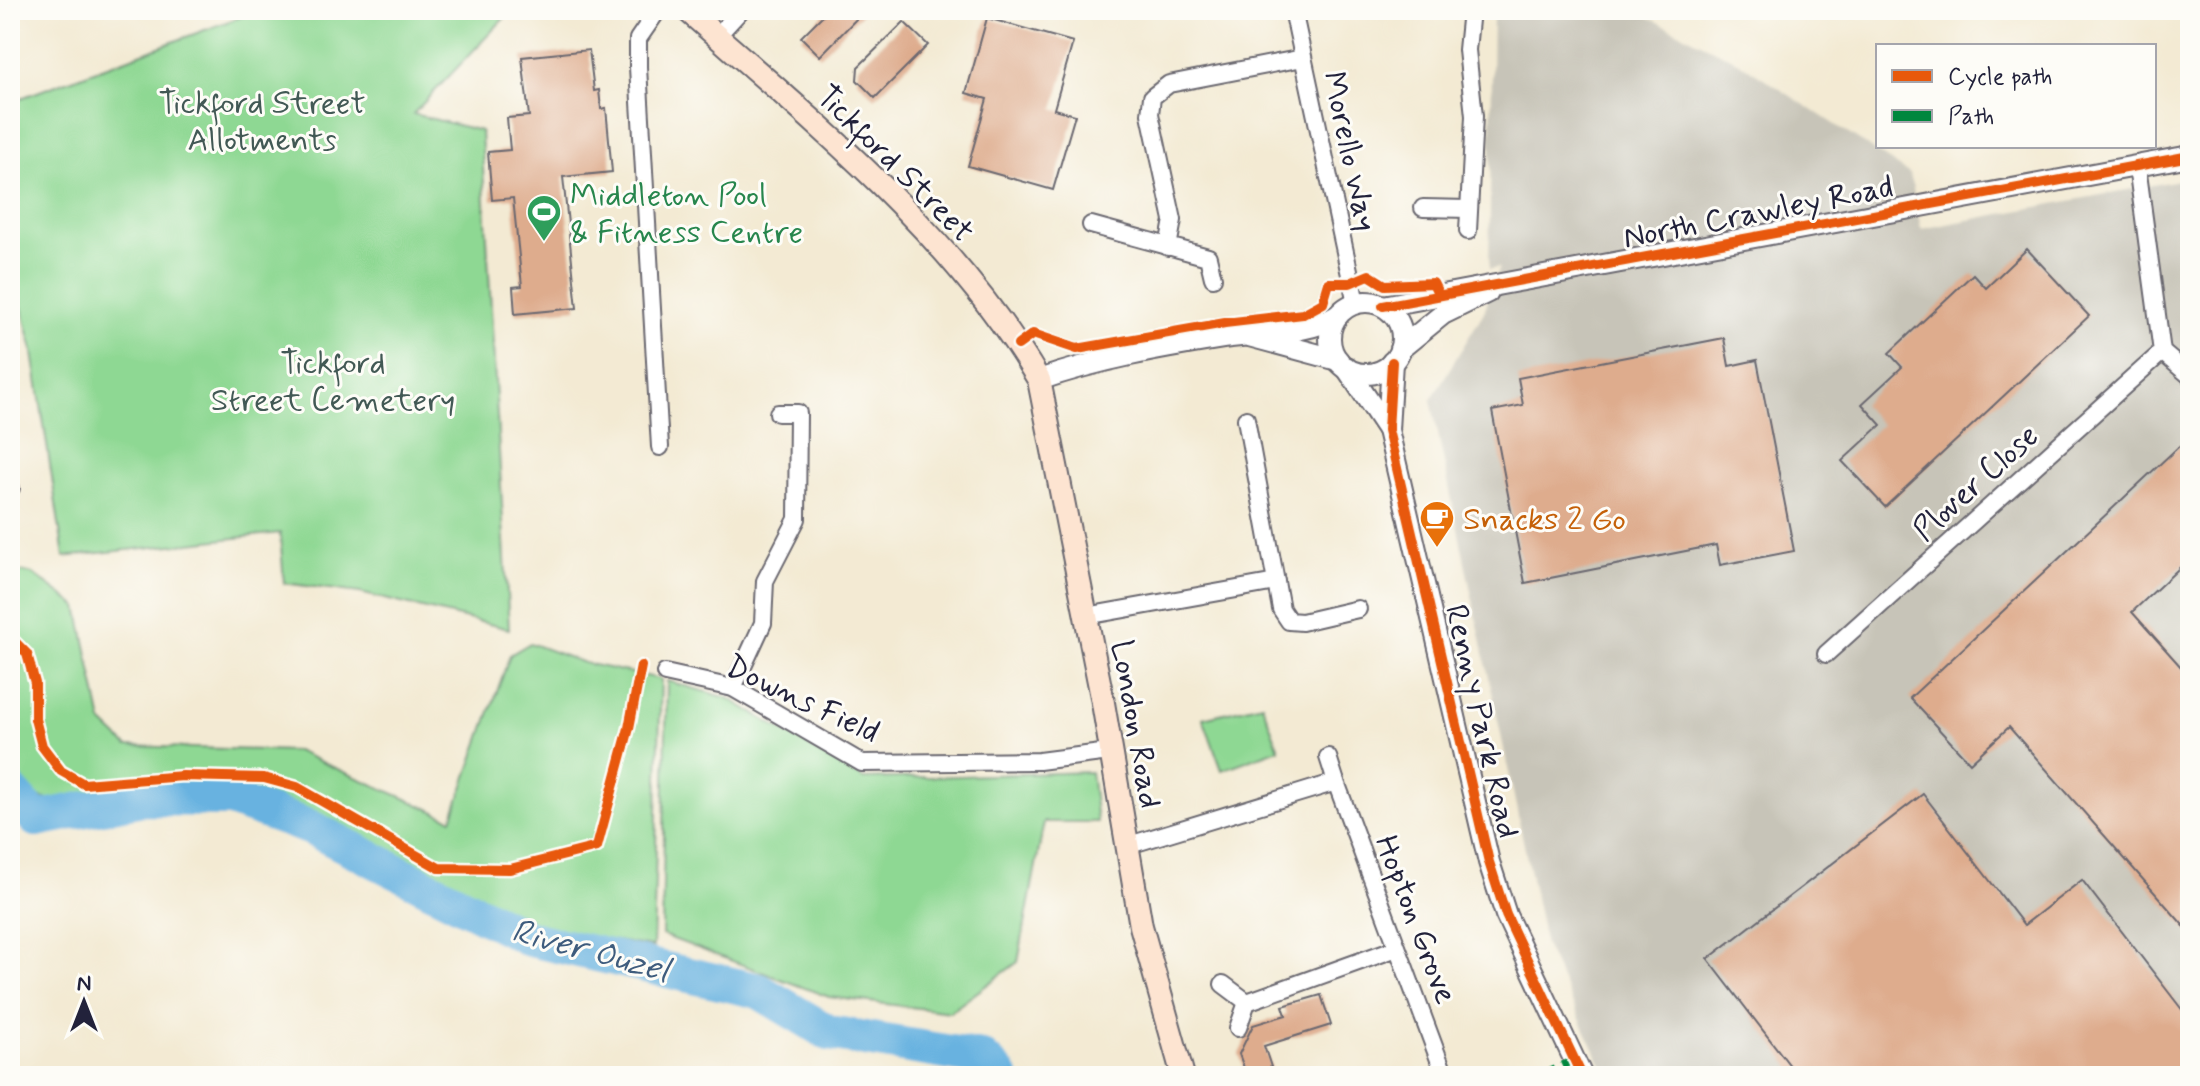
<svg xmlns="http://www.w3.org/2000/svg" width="2200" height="1086" viewBox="0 0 2200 1086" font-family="Mynerve,sans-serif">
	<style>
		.industrial { fill: #c7c4b8 }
		.green { fill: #8ed893; stroke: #587d67; stroke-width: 2 }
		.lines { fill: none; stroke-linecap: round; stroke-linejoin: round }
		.river { stroke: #67b2e0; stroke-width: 36 }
		.building { fill: #deac8d }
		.minor-casing { stroke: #6b6870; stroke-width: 20 }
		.tertiary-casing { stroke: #6b6870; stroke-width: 24 }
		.secondary-casing { stroke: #6b6870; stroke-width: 26 }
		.minor { stroke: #fff; stroke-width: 16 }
		.tertiary { stroke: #fff; stroke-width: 20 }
		.secondary { stroke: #fde4d1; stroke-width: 22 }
		.quiet { stroke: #00873e; stroke-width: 8; stroke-dasharray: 16 8; stroke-linecap: butt }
		.cycleway-casing { stroke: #fdfcf7; stroke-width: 15 }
		.cycleway { stroke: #e8590c; stroke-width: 10 }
		.labels { text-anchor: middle; stroke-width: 6; stroke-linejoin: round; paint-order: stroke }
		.park-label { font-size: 32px; fill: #425955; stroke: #fdfcf7 }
		.street-label { font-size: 32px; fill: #22223b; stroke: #fdfcf7 }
		.leisure-label { font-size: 32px; fill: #27864d; stroke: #fdfcf7; text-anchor: start }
		.food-label { font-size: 32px; fill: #c56008; stroke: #fdfcf7; text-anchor: start }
		.water-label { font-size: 34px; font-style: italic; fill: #3e5c7d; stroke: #fdfcf7 }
	</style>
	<rect width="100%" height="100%" fill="#fdfcf7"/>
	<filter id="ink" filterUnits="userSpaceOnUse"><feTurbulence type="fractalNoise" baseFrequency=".0125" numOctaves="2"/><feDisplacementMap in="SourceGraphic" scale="16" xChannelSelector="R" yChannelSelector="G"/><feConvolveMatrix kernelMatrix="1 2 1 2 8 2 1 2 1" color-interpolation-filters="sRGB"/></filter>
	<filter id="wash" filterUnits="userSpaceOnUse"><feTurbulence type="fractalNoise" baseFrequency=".006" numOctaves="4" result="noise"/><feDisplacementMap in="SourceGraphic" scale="32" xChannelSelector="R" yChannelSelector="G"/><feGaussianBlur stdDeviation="1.8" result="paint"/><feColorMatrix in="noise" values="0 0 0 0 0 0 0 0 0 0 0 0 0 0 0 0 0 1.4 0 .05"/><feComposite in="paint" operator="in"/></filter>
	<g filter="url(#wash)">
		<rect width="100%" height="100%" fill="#f3ead3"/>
		<polygon class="industrial" points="1493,10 1634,10 1739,62 1910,174 1921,229 2190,178 2190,1076 1607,1076 1545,945 1431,400 1484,312 1499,268 1489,269"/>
		<g class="green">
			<polygon points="259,10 512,10 413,114 481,131 509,629 360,593 284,583 280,533 64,557 32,346 10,264 10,102"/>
			<polygon points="10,570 33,574 78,607 102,722 127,746 296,751 452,819 510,655 530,643 584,663 661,679 653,947 542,929 440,875 245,790 146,788 58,802 33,796 10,763"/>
			<polygon points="667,681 728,698 864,779 1091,772 1097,822 1044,822 1018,962 950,1012 829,997 662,935"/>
			<polygon points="1262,704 1279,749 1222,770 1203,718"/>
		</g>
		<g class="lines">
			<polyline class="river" points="10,790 36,819 142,798 230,799 309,827 530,939 759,991 829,1033 982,1058 1001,1076"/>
		</g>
		<g id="blocks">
			<g class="building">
				<polygon points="828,10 865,10 820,56 801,37"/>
				<polygon points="987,18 1073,42 1054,109 1075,115 1053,190 968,166 987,99 966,93"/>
				<polygon points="904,22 928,45 875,98 857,80 858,67"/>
				<polygon points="589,50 594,91 599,90 601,109 606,108 612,172 563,177 577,308 515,314 513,287 522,286 513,198 492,200 488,152 510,150 507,118 529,116 522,57"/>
				<polygon points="2027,249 2089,316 1885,507 1842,461 1881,425 1862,404 1902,367 1889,353 1973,274 1986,288"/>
				<polygon points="1724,338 1729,366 1757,360 1794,551 1720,565 1716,545 1525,583 1492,411 1523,405 1518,378"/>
				<polygon points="2190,436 2190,558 2132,612 2190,677 2190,933 2009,727 1970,763 1910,698"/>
				<polygon points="1923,794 2024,925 2082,880 2190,1020 2190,1076 1798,1076 1708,959"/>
				<polygon points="1321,995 1331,1025 1264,1046 1274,1076 1247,1076 1239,1054 1253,1025 1286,1015 1283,1006"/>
			</g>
		</g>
	</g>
	<g filter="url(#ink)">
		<use href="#blocks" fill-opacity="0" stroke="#6b6870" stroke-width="2"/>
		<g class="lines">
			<defs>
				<g id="minor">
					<polyline points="658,10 638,39 638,67 660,447"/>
					<polyline points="1293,10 1356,303"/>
					<polyline points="717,36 741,10"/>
					<polyline points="2137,166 2162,352 2190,376"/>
					<polyline points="1423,208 1469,209"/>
					<polyline points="1091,225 1208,257 1213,278"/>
					<polyline points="1468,231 1474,116 1467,50 1471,10"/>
					<polyline points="1168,247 1173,220 1150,114 1152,97 1169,84 1303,58"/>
					<polyline points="10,487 11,488"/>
					<polyline points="1276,582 1281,609 1289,621 1302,622 1358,609"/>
					<polyline points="1086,616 1276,582 1246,419"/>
					<polyline points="1826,654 2162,352"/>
					<polyline points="665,673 733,688 862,763 1039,761 1109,752"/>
					<polyline points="733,688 763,623 765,581 797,519 798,413 778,413"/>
					<polyline points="1328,757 1336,782"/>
					<polyline points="1126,846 1336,782 1445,1076"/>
					<polyline points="1223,984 1247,1002 1397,948"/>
					<polyline points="1238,1028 1247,1002"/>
				</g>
				<g id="tertiary">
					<circle cx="1366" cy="338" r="36"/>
					<polyline points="1383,306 2190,156"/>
					<polyline points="1249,336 1338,360"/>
					<polyline points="1400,349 1443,314 1488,292"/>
					<polyline points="1392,362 1388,430 1489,862 1506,915 1582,1076"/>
					<polyline points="1346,367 1388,430"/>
					<path d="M1039,380C1099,359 1162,348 1224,338C1260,332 1307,335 1337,316"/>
				</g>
				<path id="secondary" d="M687,10C814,122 952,233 1039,380L1102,697L1141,926L1183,1076"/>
			</defs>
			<use href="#minor" class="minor-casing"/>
			<use href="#tertiary" class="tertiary-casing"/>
			<use href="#secondary" class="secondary-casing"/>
			<use href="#minor" class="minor"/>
			<use href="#tertiary" class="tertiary"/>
			<use href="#secondary" class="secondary"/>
			<polyline class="quiet" points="1540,1076 1574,1060"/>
			<defs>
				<g id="cycleway">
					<polyline points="1383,306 2190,156"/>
					<polyline points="1018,345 1033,334 1077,349 1225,323 1303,314 1323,303 1329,283 1350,283 1369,275 1385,285 1433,283 1439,295"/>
					<polyline points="1392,362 1388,430 1489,862 1506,915 1582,1076"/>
					<polyline points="10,637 27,654 35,683 35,719 42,746 61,771 84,784 183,776 264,778 297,787 439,868 510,869 597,847 629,728 641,666"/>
				</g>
			</defs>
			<use href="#cycleway" class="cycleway-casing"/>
			<use href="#cycleway" class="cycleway"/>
		</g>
	</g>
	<defs>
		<symbol id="stadium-pin" viewBox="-11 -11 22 30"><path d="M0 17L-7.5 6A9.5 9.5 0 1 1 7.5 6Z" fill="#2e9e5b" stroke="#fdfcf7"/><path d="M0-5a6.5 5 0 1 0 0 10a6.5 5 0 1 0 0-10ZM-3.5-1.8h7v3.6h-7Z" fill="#fff"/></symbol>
		<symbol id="cafe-pin" viewBox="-11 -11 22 30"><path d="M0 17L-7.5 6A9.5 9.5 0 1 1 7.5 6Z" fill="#e8710a" stroke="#fdfcf7"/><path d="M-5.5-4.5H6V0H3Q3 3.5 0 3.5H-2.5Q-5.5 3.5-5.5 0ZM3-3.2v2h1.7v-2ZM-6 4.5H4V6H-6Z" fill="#fff"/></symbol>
	</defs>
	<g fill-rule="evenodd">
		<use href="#stadium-pin" x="524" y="192" width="40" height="54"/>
		<use href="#cafe-pin" x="1417" y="498" width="40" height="54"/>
	</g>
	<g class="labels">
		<g class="park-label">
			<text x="262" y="113">Tickford Street<tspan x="262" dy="37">Allotments</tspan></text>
			<text x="333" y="373">Tickford<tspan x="333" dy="37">Street Cemetery</tspan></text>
		</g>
		<g class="street-label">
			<text transform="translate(1351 151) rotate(78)" y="11">Morello Way</text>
			<text transform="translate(896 163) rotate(45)" y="11">Tickford Street</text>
			<text transform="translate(1758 211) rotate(-11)" y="11">North Crawley Road</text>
			<text transform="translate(1975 482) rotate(-42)" y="11">Plover Close</text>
			<text transform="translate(803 698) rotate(25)" y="11">Downs Field</text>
			<text transform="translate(1483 721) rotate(77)" y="11">Renny Park Road</text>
			<text transform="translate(1137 724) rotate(80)" y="11">London Road</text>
			<text transform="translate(1417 919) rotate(69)" y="11">Hopton Grove</text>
		</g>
		<g class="leisure-label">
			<text x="570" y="205">Middleton Pool<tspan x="570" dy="37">&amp; Fitness Centre</tspan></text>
		</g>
		<g class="food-label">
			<text x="1463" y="529">Snacks 2 Go</text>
		</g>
		<g class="water-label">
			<text transform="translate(591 949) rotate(15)" y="12">River Ouzel</text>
		</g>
	</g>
	<rect width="2200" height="1086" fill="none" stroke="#fdfcf7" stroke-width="40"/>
	<rect x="1876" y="44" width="280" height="104" fill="#fdfcf7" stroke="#a5a5ac" stroke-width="2"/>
	<rect x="1892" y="70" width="40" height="12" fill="#e8590c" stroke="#a5a5ac" stroke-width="2"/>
	<text x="1948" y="84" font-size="24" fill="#22223b">Cycle path</text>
	<rect x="1892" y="110" width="40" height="12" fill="#00873e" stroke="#a5a5ac" stroke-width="2"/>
	<text x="1948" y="124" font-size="24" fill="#22223b">Path</text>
	<g transform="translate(84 1002)" stroke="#fdfcf7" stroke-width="6" paint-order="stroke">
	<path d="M0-6L14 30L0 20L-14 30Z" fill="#22223b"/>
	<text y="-12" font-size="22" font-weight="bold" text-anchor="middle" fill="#22223b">N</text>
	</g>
</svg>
